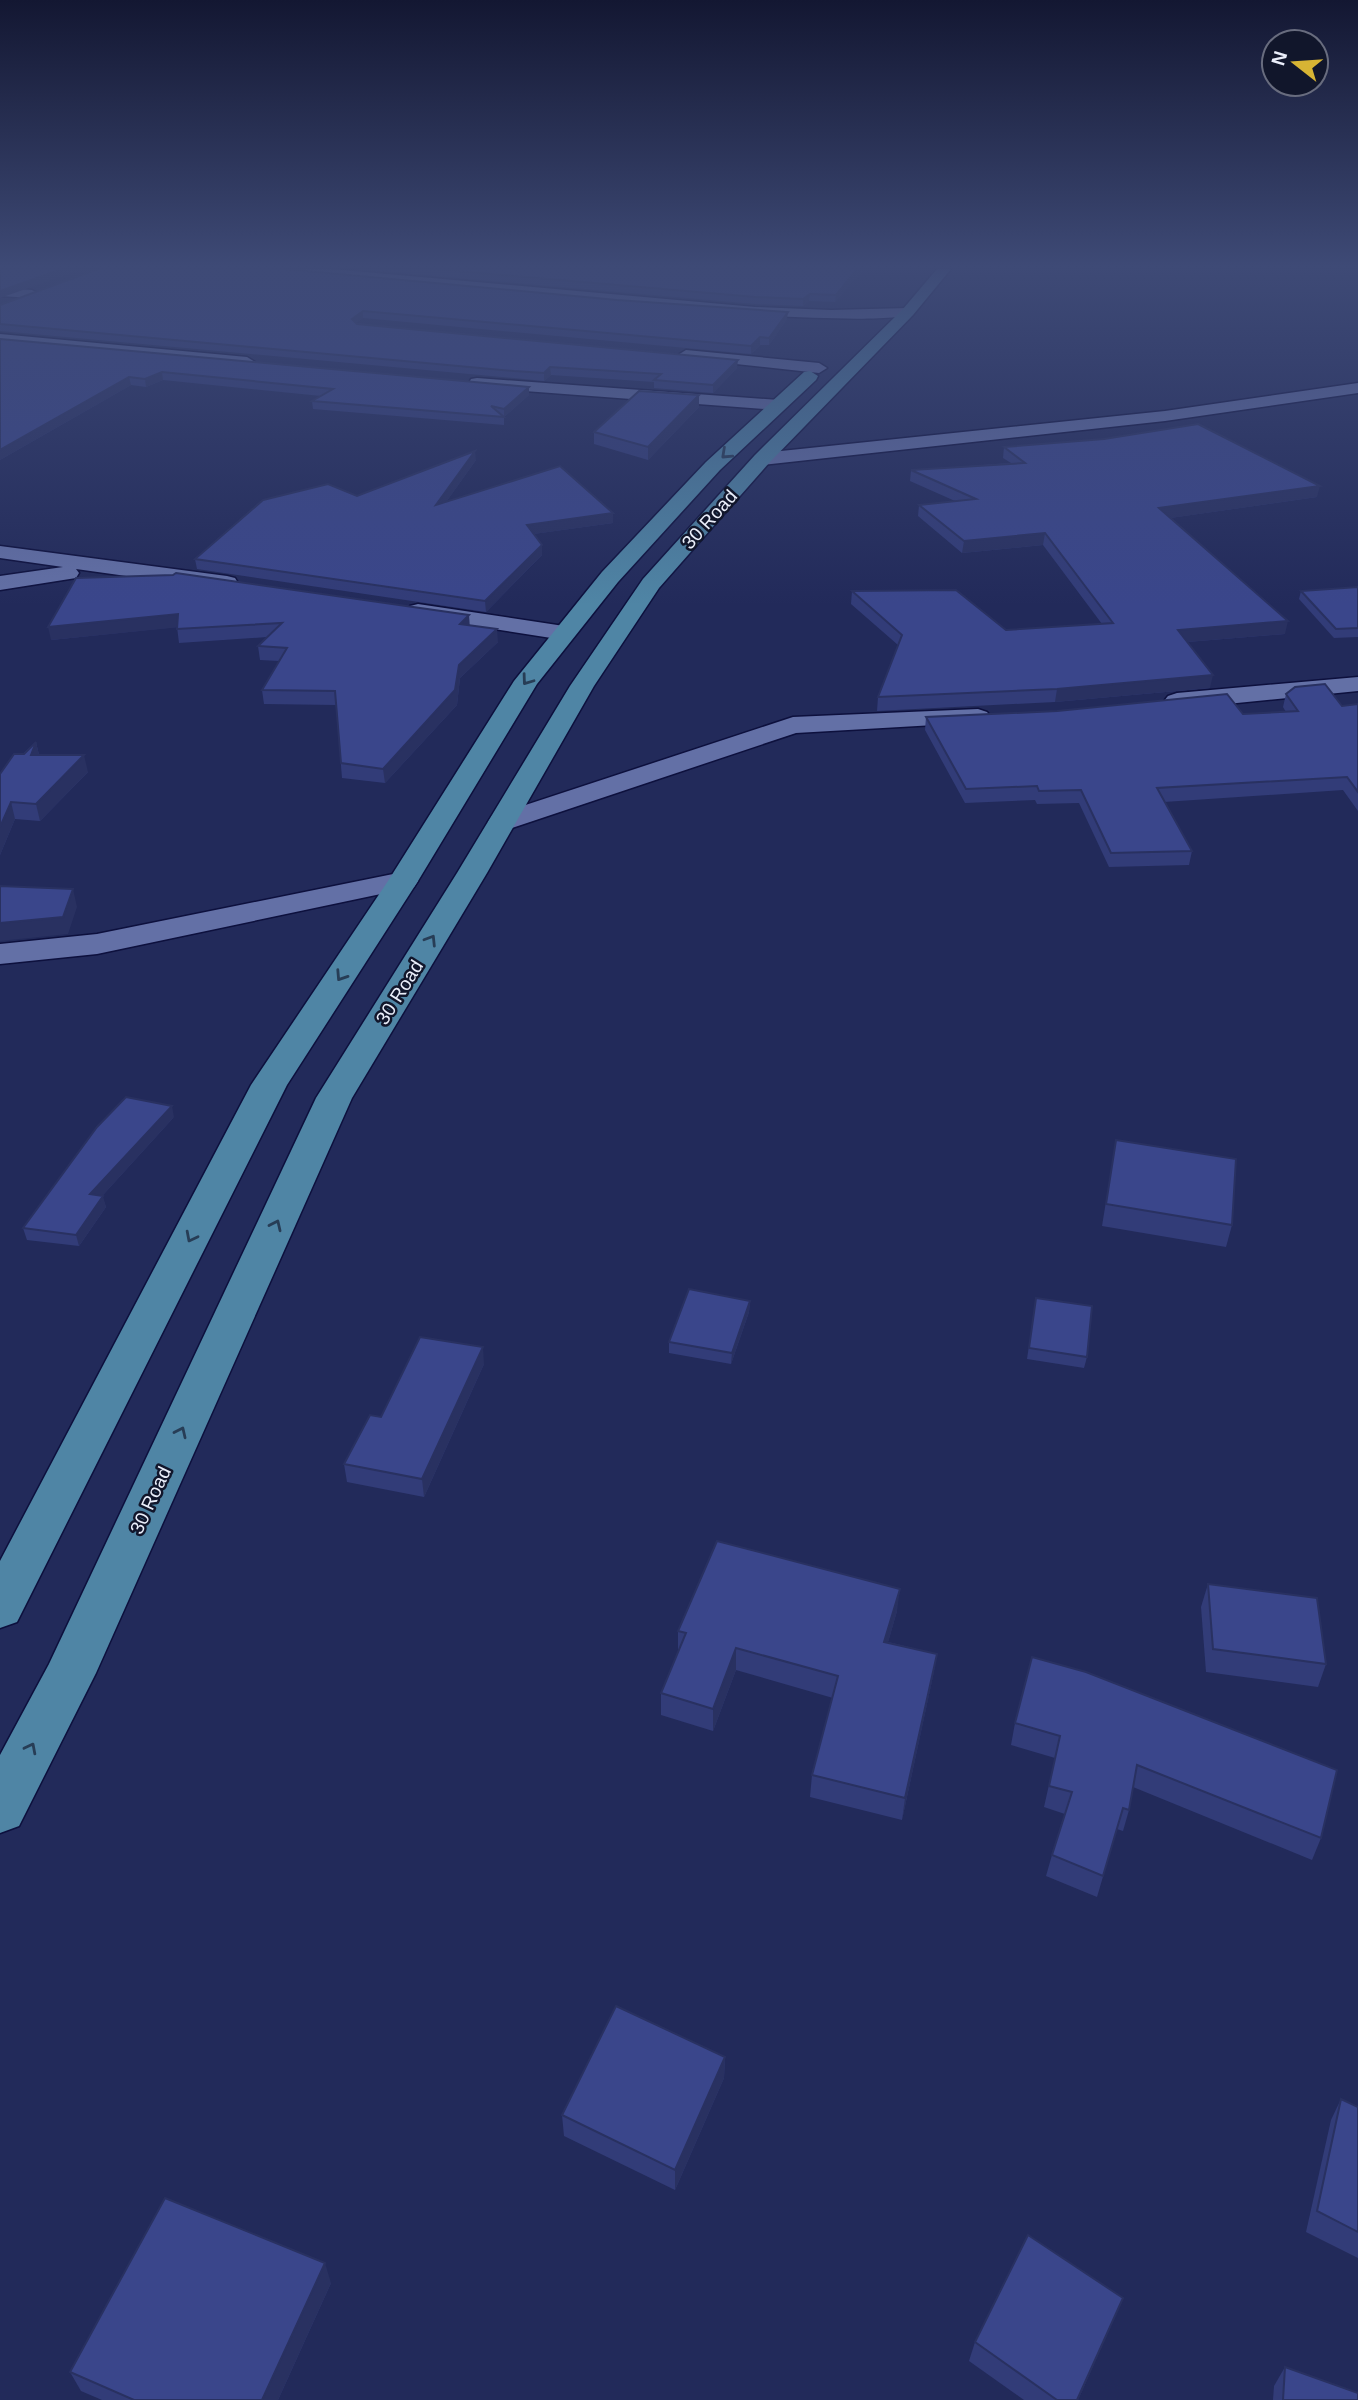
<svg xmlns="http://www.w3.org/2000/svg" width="1358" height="2400" viewBox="0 0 1358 2400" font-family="Arial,sans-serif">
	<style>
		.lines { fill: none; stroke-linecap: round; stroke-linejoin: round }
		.minor-casing { stroke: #0d103d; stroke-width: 3 }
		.major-casing { stroke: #0d103d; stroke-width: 3 }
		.minor { fill: #6370a6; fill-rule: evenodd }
		.major { fill: #4f85a5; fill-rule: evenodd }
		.wall { fill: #323c78 }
		.shaded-wall { fill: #293161 }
		.building { fill: #3a468b; stroke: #293161; stroke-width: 2 }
		.oneway { stroke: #273d56 }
		.labels { text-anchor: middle; stroke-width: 5; stroke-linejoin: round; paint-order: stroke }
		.street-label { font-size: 19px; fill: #eaeefa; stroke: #11162b }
	</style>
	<rect width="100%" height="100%" fill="#222a5a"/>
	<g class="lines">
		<defs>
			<g id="minor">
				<path d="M278,269H331L755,307L831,310L908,308L915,312C888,338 359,280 285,273Z"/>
				<polygon points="0,288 32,290 39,294 32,298 0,296"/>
				<polygon points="0,334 247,357 255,362 247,367 0,344"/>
				<polygon points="686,350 819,363 827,368 819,373 680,358 678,355"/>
				<polygon points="477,378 779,400 788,405 779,410 471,387 469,383 471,379"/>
				<polygon points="1358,383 1358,393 1165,421 762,465 753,459 762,453 1165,411"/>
				<polygon points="0,546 227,576 235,578 238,583 235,588 227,590 76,569 79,573 76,578 0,590 0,576 63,567 0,558"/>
				<polygon points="418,604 564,626 572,628 576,633 572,638 564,640 410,616 407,611 410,606"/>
				<polygon points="1358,677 1358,691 1177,709 1168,706 1164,701 1168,696 1177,693"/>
				<polygon points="978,709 987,712 991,717 987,722 796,733 512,828 502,831 492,828 488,822 492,816 793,717"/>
				<polygon points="403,872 414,875 418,881 414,887 97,954 0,964 0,944 97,934"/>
			</g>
			<g id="major">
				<polygon points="937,269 951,269 913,315 769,463 659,588 594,686 487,873 352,1098 96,1673 19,1826 0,1833 0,1755 49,1664 316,1098 457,873 570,686 643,579 755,455 903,309"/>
				<polygon points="810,371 818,376 816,380 720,470 618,582 537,684 418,881 287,1085 17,1622 0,1628 0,1561 251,1085 388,881 514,681 602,572 706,462 804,372"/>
			</g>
		</defs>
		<use href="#minor" class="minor-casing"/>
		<use href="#major" class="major-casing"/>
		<use href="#minor" class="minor"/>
		<use href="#major" class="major"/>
	</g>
	<g class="wall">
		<polygon points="358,269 867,269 854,280 835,302 809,301 803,306 755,304"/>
		<polygon points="0,305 787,319 769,345 760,345 751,354 363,318 356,323 737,368 713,393 654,388 654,382 551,375 544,381 514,378 0,331"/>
		<polygon points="0,339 529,395 504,417 504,425 313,409 312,401 321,396 163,380 146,387 131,385 0,460"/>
		<polygon points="699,395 699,407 648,460 594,444 594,432"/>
		<polygon points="1004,447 1317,497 1170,518 1285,634 1187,642 1210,688 1055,702 877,711 878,697 898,645 851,604 852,591 1006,630 1102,624 1043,545 962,553 918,516 919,505 955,501 910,481 911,470 1011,463 1003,458"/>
		<polygon points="476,460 446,502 613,513 613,523 533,534 542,555 486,612 197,569 195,559 357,496"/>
		<polygon points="76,578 469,625 498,642 460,678 457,705 385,783 342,778 336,705 264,704 262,690 279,661 260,660 258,646 267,637 179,643 177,627 51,640"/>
		<polygon points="1358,587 1358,637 1334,638 1299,599 1301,591"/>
		<polygon points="1286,694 1342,706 1358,704 1358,811 1343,790 1164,802 1192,851 1189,865 1109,867 1079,803 1037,804 1035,800 965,803 925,730 926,717 1243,714 1286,712 1283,707"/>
		<polygon points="36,742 39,755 88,772 40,821 15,819 0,855 0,774"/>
		<polygon points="174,1117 102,1196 106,1207 79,1246 27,1240 23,1228"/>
		<polygon points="1116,1140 1232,1225 1226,1247 1102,1226"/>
		<polygon points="1036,1298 1087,1357 1084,1368 1027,1359"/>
		<polygon points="750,1301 749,1312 731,1364 669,1353 669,1342"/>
		<polygon points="484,1364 424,1497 347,1482 344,1464 381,1417"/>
		<polygon points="1208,1584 1326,1664 1318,1687 1206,1672 1201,1607"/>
		<polygon points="897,1611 888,1642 937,1654 933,1676 902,1820 810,1797 812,1775 833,1698 736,1670 713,1731 661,1715 661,1693 678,1651 678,1631"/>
		<polygon points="1032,1657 1321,1838 1312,1860 1133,1787 1129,1810 1123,1831 1117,1829 1097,1897 1046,1876 1052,1855 1065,1814 1044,1807 1055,1758 1011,1745 1015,1723"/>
		<polygon points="725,2057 724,2078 675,2190 564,2136 562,2115"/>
		<polygon points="1341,2099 1358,2107 1358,2258 1306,2232 1331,2120"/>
		<polygon points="331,2283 278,2400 102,2400 81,2391 70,2372"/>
		<polygon points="1123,2298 1078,2400 1024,2400 969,2361 975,2342"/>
		<polygon points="1285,2367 1358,2400 1273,2400 1274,2386"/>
	</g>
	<g class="shaded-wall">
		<polygon points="62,269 83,269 0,298 0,291"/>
		<polygon points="859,269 867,269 854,280 835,302 836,295 854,273"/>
		<polygon points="810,294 809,301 803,306 803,299"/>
		<polygon points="363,311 363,318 352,326 352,319"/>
		<polygon points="788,312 787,319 769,345 769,338"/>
		<polygon points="760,337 760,345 751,354 751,346"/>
		<polygon points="738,360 737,368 713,393 713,385"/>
		<polygon points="550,367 551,375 544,381 544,373"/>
		<polygon points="162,372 163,380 146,387 145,379"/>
		<polygon points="129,377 131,385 0,460 0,450"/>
		<polygon points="529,387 529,395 504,417 504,409"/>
		<polygon points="699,395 699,407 648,460 648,447"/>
		<polygon points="475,451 476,460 437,515 436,505"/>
		<polygon points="1320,486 1317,497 1157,520 1159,508"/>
		<polygon points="613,513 613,523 527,535 527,525"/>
		<polygon points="1045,533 1043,545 962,553 964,541"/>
		<polygon points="542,545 542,555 486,612 485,601"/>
		<polygon points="178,614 181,627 51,640 48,627"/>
		<polygon points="469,615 470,629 460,624"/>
		<polygon points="1288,621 1285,634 1175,643 1178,630"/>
		<polygon points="497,629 498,642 460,678 457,705 385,783 383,769 459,665"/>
		<polygon points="1213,675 1210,688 1055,702 1057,689"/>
		<polygon points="36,742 40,759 31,755"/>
		<polygon points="84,755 88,772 40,821 36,804"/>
		<polygon points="11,802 15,819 0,855 0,827"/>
		<polygon points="73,889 77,907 68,934 0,941 0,923"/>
		<polygon points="172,1106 174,1117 93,1206 90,1194"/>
		<polygon points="103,1196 106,1207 79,1246 76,1235"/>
		<polygon points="750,1301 749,1312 731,1364 732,1353"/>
		<polygon points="483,1347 484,1364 424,1497 422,1479"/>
		<polygon points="900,1589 897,1611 882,1664 884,1642"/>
		<polygon points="736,1648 736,1670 713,1731 713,1709"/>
		<polygon points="937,1654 933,1676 902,1820 905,1798"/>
		<polygon points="725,2057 724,2078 675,2190 675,2170"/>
		<polygon points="325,2263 331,2283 278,2400 262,2400"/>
		<polygon points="1123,2298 1078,2400 1077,2400"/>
	</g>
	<g class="building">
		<polygon points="0,269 62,269 0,291"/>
		<polygon points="98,269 284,269 617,300 788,312 769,338 760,337 751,346 363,311 352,319 357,324 738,360 713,385 654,380 661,374 550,367 544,373 514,371 0,324 0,305"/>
		<polygon points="434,269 859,269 854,273 836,295 810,294 803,299 755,297"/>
		<polygon points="0,339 529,387 504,409 491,406 504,417 312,401 333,389 162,372 145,379 129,377 0,450"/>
		<polygon points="639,391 699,395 648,447 594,432"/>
		<polygon points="1198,424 1320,486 1159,508 1288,621 1178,630 1213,675 1057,689 878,697 902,635 852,591 956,590 1006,630 1113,623 1045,533 964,541 919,505 976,499 911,470 1025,463 1004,447 1104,439"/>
		<polygon points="475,451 436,505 560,466 613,513 527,525 542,545 485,601 195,559 263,500 328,484 357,496"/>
		<polygon points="176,573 469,615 460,624 497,629 459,665 455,690 383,769 341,763 335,691 262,690 287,648 258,646 282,623 177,629 178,614 48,627 76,578 173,575"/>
		<polygon points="1358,587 1358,628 1336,629 1301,591"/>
		<polygon points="1325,684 1342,706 1358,704 1358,792 1347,777 1157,788 1192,851 1111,853 1081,790 1039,791 1037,786 966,789 926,717 1057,711 1227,694 1243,714 1298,711 1286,694 1295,687"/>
		<polygon points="36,742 31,755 84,755 36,804 11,802 0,827 0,774 14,754 24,754"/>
		<polygon points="0,886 73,889 63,917 0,923"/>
		<polygon points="126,1097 172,1106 90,1194 103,1196 76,1235 23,1228 97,1127"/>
		<polygon points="1116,1140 1236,1159 1232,1225 1106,1204"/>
		<polygon points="689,1289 750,1301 732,1353 669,1342"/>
		<polygon points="1036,1298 1092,1306 1087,1357 1029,1348"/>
		<polygon points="420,1337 483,1347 422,1479 344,1464 370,1415 381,1417"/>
		<polygon points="717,1541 900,1589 884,1642 937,1654 905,1798 812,1775 838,1676 736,1648 713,1709 661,1693 686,1633 678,1631"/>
		<polygon points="1208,1584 1317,1598 1326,1664 1213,1649"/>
		<polygon points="1032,1657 1086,1672 1337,1770 1321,1838 1137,1765 1129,1810 1123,1808 1103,1876 1052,1855 1072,1792 1049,1786 1060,1736 1015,1723"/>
		<polygon points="616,2006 725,2057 675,2170 562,2115"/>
		<polygon points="1341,2099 1358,2107 1358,2232 1317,2211"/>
		<polygon points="165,2198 325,2263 262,2400 134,2400 70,2372"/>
		<polygon points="1028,2235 1123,2298 1077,2400 1057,2400 975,2342"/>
		<polygon points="1285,2367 1358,2393 1358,2400 1283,2400"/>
	</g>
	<defs><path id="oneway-chevron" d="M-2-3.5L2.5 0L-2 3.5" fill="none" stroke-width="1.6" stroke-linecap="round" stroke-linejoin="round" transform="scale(1.75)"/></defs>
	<g class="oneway">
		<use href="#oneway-chevron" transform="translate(726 454) rotate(137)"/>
		<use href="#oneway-chevron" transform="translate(527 680) rotate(126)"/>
		<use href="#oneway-chevron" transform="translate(431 940) rotate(-58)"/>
		<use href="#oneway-chevron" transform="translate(341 976) rotate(123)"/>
		<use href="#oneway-chevron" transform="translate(276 1225) rotate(-65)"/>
		<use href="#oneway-chevron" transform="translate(191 1237) rotate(117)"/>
		<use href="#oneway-chevron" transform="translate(181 1432) rotate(-65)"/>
		<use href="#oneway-chevron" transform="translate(31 1748) rotate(-63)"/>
	</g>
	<linearGradient id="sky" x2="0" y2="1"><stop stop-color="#131732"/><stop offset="0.44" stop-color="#3e4a76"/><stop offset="1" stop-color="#3e4a76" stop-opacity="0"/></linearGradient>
	<rect width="1358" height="605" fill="url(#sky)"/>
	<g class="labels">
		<g class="street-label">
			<text transform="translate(709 519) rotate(-48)" y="7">30 Road</text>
			<text transform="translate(399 992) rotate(-58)" y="7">30 Road</text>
			<text transform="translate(150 1500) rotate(-65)" y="7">30 Road</text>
		</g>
	</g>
	<g transform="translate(1295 63) rotate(287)"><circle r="33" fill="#11162b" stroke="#686c7e" stroke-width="2"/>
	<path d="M0-5L12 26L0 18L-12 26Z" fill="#d7b434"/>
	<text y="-10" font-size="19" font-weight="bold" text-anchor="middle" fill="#eaeefa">N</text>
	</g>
</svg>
